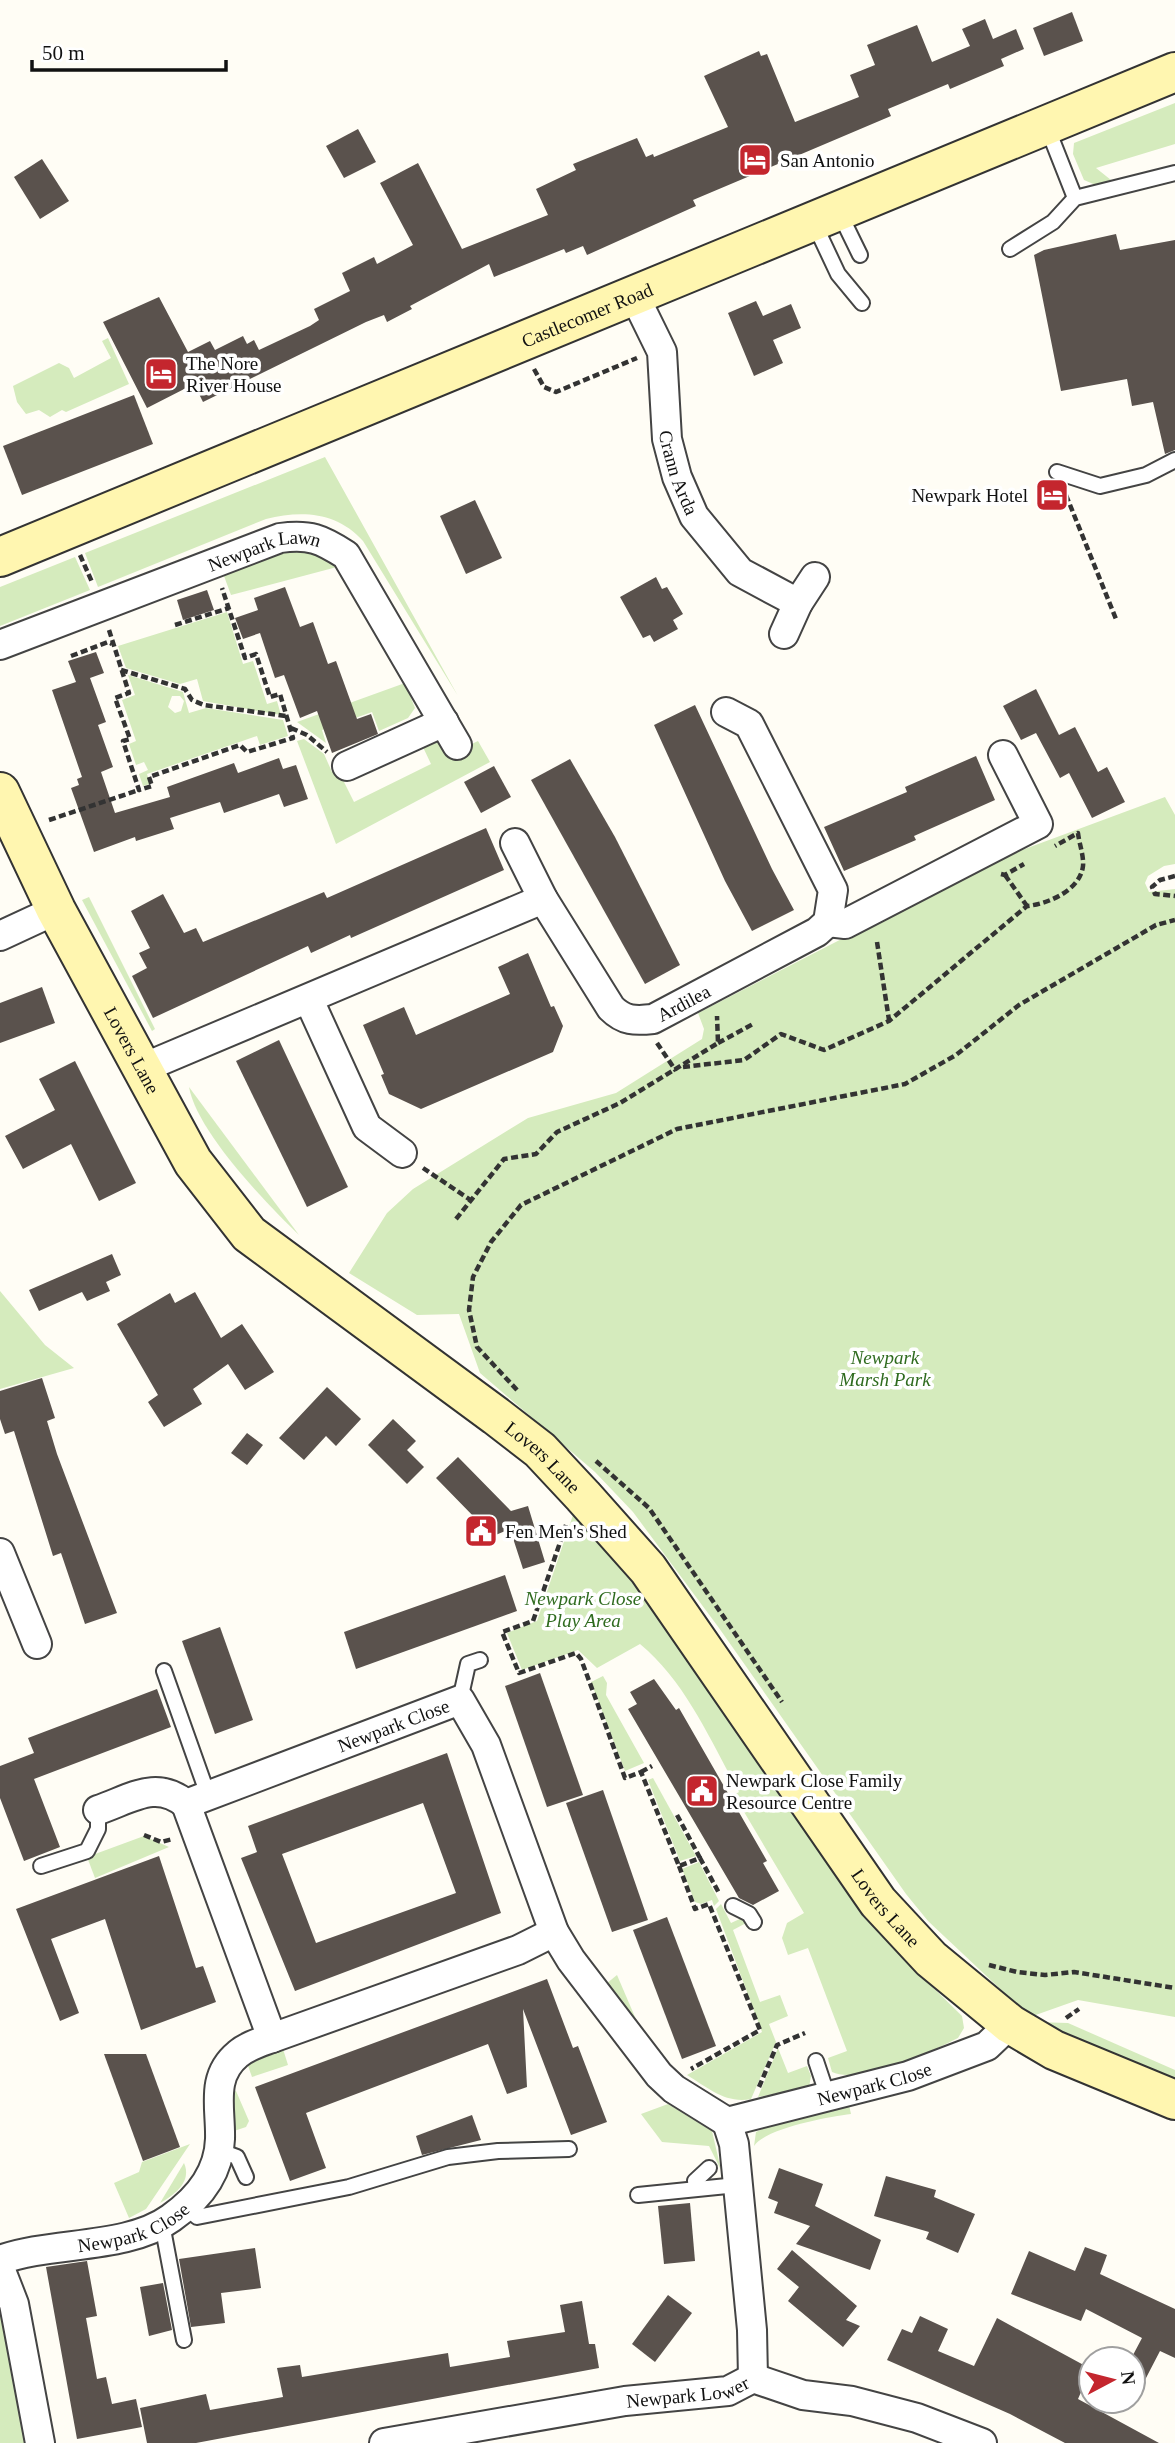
<svg xmlns="http://www.w3.org/2000/svg" width="1175" height="2443" viewBox="0 0 1175 2443" font-family="Georgia,serif">
	<style>
		.green { fill: #d5ebbd; fill-rule: evenodd }
		.building { fill: #5a524d; fill-rule: evenodd }
		.lines { fill: none; stroke-linecap: round; stroke-linejoin: round }
		.lane-casing { stroke: #444; stroke-width: 18 }
		.street-casing { stroke: #444; stroke-width: 32 }
		.secondary-casing { stroke: #333; stroke-width: 42 }
		.path { stroke: #333; stroke-width: 4.5; stroke-dasharray: 7 3.5; stroke-linecap: butt }
		.lane { stroke: #fff; stroke-width: 14 }
		.street { stroke: #fff; stroke-width: 28 }
		.secondary { stroke: #fff6b0; stroke-width: 38 }
		.labels { text-anchor: middle; stroke-width: 7; stroke-linejoin: round; paint-order: stroke }
		.poi-label { font-size: 19px; fill: #111; stroke: #fff; text-anchor: start }
		.street-label { font-size: 19px; fill: #111; stroke: #fff }
		.park-label { font-size: 19px; font-style: italic; fill: #2f6b1f; stroke: #fff }
	</style>
	<rect width="100%" height="100%" fill="#fffdf5"/>
	<g class="green">
		<polygon points="1175,103 1175,144 1096,168 1111,180 1098,186 1084,180 1073,154 1074,143"/>
		<polygon points="108,338 129,384 66,412 62,410 50,417 39,410 26,414 17,402 13,386 59,363 69,368 74,378 111,358 102,341"/>
		<path d="M325,457L458,696L363,541C337,512 302,510 266,519L98,587L85,553Z"/>
		<polygon points="306,548 335,562 337,567 231,595 224,576 281,552"/>
		<polygon points="75,557 90,590 0,626 0,587"/>
		<polygon points="227,612 243,664 253,661 267,704 277,701 281,715 203,701 197,679 180,684 126,668 118,646"/>
		<path d="M128,675L183,692L189,713L206,708L283,720L288,736L260,745L257,736L147,774L150,784L143,786L139,774L148,770L144,762L136,765L129,744L136,741L122,700L135,695ZM172,696H180L184,701L181,711L175,713L168,707Z"/>
		<polygon points="405,683 415,708 408,718 379,731 372,712 322,730 326,743 297,722"/>
		<polygon points="442,735 451,754 478,741 490,762 336,844 297,741 304,739 324,754 332,772 338,770 354,802 431,764 422,745"/>
		<polygon points="1165,797 1175,815 1175,864 1164,866 1148,876 1145,883 1149,892 1175,889 1175,2017 1078,2000 1030,2017 928,1921 906,1894 719,1628 633,1512 595,1472 480,1373 459,1314 417,1315 349,1273 387,1213 413,1189 528,1118 616,1093 702,1039 704,1029 698,1013 995,860"/>
		<polygon points="89,897 155,1029 152,1031 82,900"/>
		<path d="M189,1087L299,1235C266,1203 197,1132 189,1087Z"/>
		<polygon points="0,1291 45,1345 74,1368 0,1389"/>
		<path d="M573,1515L614,1558L663,1618L897,1952L962,2016L964,2028L958,2038C931,2052 859,2085 832,2072L828,2058L847,2051L808,1948L788,1955L782,1938L787,1923L804,1913L734,1795L739,1792C710,1740 686,1682 640,1644L597,1668L578,1650L522,1670L507,1633L537,1621Z"/>
		<polygon points="603,1676 607,1683 606,1695 644,1763 625,1771 591,1682"/>
		<polygon points="653,1778 696,1856 680,1861 648,1780"/>
		<polygon points="144,1836 169,1847 95,1878 87,1857"/>
		<polygon points="699,1862 719,1901 714,1906 712,1900 701,1904 695,1902 682,1869"/>
		<path d="M721,1904L731,1923L744,1917L748,1922L733,1930L760,2002L780,1995L788,2016L769,2024L776,2042L751,2099C726,2104 708,2088 687,2075L762,2032L716,1909Z"/>
		<polygon points="617,1975 641,2031 606,1984"/>
		<polygon points="1035,2022 1068,2023 1175,2070 1175,2085"/>
		<polygon points="778,2048 788,2073 807,2066 811,2076 809,2087 758,2097"/>
		<polygon points="283,2049 288,2065 252,2077 247,2063"/>
		<polygon points="236,2091 249,2121 246,2127 234,2131 226,2095"/>
		<polygon points="668,2104 712,2131 721,2170 709,2146 662,2142 641,2114"/>
		<path d="M849,2105L851,2114C828,2117 766,2128 754,2146L756,2132L777,2122Z"/>
		<polygon points="190,2144 146,2209 129,2218 114,2183 139,2172 142,2162"/>
		<path d="M184,2163C192,2181 176,2194 160,2203Z"/>
		<polygon points="0,2290 30,2443 0,2443"/>
	</g>
	<g class="building">
		<polygon points="1072,12 1083,41 1044,56 1033,28"/>
		<polygon points="985,19 993,39 1016,29 1024,49 1001,59 1004,66 950,89 948,84 888,109 891,116 693,200 696,206 587,255 583,246 566,253 564,249 494,277 489,264 410,306 412,309 387,322 384,315 366,322 203,402 194,384 147,408 103,322 159,297 188,352 210,341 215,350 243,336 247,344 254,340 259,350 310,326 319,320 314,309 350,291 342,273 374,257 377,264 413,245 380,183 418,163 462,249 548,215 536,189 576,170 573,164 637,138 646,157 653,154 654,157 728,127 704,76 759,51 761,56 767,54 795,122 859,97 850,75 875,65 867,45 917,25 932,62 970,46 962,29"/>
		<polygon points="358,129 376,162 344,178 326,146"/>
		<polygon points="42,159 69,201 40,219 14,177"/>
		<polygon points="1116,234 1120,250 1175,240 1175,450 1165,454 1153,402 1132,406 1127,379 1061,391 1034,255 1044,250"/>
		<polygon points="756,301 763,316 791,304 801,328 773,340 783,363 754,376 728,313"/>
		<polygon points="134,395 153,444 22,495 3,446"/>
		<polygon points="475,500 502,558 466,574 440,516"/>
		<polygon points="656,577 662,589 667,587 683,614 673,620 678,629 654,642 650,635 643,638 620,597"/>
		<polygon points="285,587 300,627 313,622 328,664 336,661 357,719 371,714 378,734 332,753 317,711 300,718 284,675 275,678 260,633 243,639 235,618 258,610 254,598"/>
		<polygon points="207,590 214,610 183,620 177,600"/>
		<polygon points="96,652 104,673 90,678 106,722 98,725 113,767 101,772 115,813 170,797 167,787 234,763 238,773 279,758 283,769 296,765 308,799 284,807 279,794 224,813 220,802 170,818 174,829 136,841 135,837 94,852 71,788 79,785 77,779 82,777 52,690 76,682 68,661"/>
		<polygon points="1036,689 1059,735 1075,727 1098,772 1107,767 1125,802 1092,818 1069,773 1060,778 1036,733 1021,740 1003,706"/>
		<polygon points="695,705 772,869 794,910 752,931 725,881 654,725"/>
		<polygon points="976,756 995,800 914,836 916,840 844,871 824,827 907,792 905,787"/>
		<polygon points="570,759 615,837 680,965 645,984 531,780"/>
		<polygon points="494,766 511,797 481,813 464,782"/>
		<polygon points="486,828 504,870 351,938 350,935 311,953 308,946 153,1018 132,976 147,968 139,953 150,948 131,911 163,894 184,933 196,928 203,942 324,892 327,898"/>
		<polygon points="528,953 551,1007 554,1006 563,1026 553,1052 421,1109 389,1094 381,1075 384,1074 363,1025 404,1007 416,1035 510,994 498,967"/>
		<polygon points="42,987 55,1023 0,1043 0,1003"/>
		<polygon points="279,1040 348,1187 307,1207 236,1061"/>
		<polygon points="75,1061 136,1183 99,1201 71,1144 23,1169 5,1136 55,1110 39,1079"/>
		<polygon points="112,1254 121,1275 106,1282 110,1291 87,1301 82,1292 39,1311 29,1290"/>
		<polygon points="195,1292 221,1338 242,1324 274,1372 245,1390 228,1364 193,1389 202,1404 164,1427 148,1402 158,1395 117,1324 170,1293 175,1303"/>
		<polygon points="42,1378 55,1418 47,1421 57,1454 117,1613 85,1624 61,1553 53,1556 14,1431 5,1434 0,1419 0,1391"/>
		<polygon points="327,1387 361,1419 336,1446 326,1436 304,1460 279,1438"/>
		<polygon points="393,1419 416,1441 407,1450 424,1467 407,1484 368,1445"/>
		<polygon points="247,1433 263,1445 247,1465 231,1453"/>
		<polygon points="458,1457 511,1511 528,1506 545,1562 523,1569 510,1529 474,1544 466,1525 477,1520 436,1478"/>
		<polygon points="505,1575 517,1611 356,1669 344,1632"/>
		<polygon points="220,1627 253,1720 215,1734 182,1641"/>
		<polygon points="540,1673 583,1795 547,1807 505,1686"/>
		<polygon points="654,1679 676,1710 679,1708 767,1861 763,1863 779,1891 753,1905 739,1898 628,1709 637,1704 630,1692"/>
		<polygon points="157,1689 171,1727 34,1779 60,1847 24,1861 0,1798 0,1766 34,1753 28,1738"/>
		<path d="M447,1753L501,1913L295,1991L241,1858L257,1852L248,1826ZM423,1803L456,1893L316,1943L282,1854Z"/>
		<polygon points="603,1790 648,1920 612,1932 566,1803"/>
		<polygon points="159,1856 196,1968 203,1966 216,2002 141,2030 105,1919 51,1939 79,2013 60,2021 16,1909"/>
		<polygon points="667,1917 716,2046 682,2059 633,1930"/>
		<polygon points="547,1979 573,2048 578,2046 607,2122 571,2135 523,2009 527,2087 507,2094 488,2044 306,2113 326,2168 290,2181 255,2087"/>
		<polygon points="104,2054 146,2054 180,2147 143,2161"/>
		<polygon points="472,2115 481,2140 422,2155 416,2136"/>
		<polygon points="779,2168 823,2184 815,2206 881,2240 870,2270 796,2244 810,2226 774,2213 778,2202 768,2198"/>
		<polygon points="886,2176 936,2190 934,2197 975,2214 958,2253 926,2239 929,2232 874,2216"/>
		<polygon points="690,2203 695,2261 664,2264 658,2206"/>
		<polygon points="1085,2247 1107,2255 1100,2274 1175,2309 1175,2358 1160,2351 1133,2403 1133,2355 1142,2338 1086,2309 1081,2321 1011,2294 1029,2251 1075,2271"/>
		<polygon points="255,2248 261,2288 221,2293 225,2323 191,2327 179,2259"/>
		<polygon points="792,2250 857,2306 846,2320 860,2326 843,2347 788,2301 799,2287 777,2269"/>
		<polygon points="87,2261 97,2316 86,2318 97,2379 106,2377 112,2404 136,2399 142,2427 77,2439 46,2267"/>
		<polygon points="163,2283 172,2330 149,2336 140,2287"/>
		<polygon points="668,2295 692,2313 655,2362 632,2344"/>
		<polygon points="582,2301 589,2344 595,2344 599,2368 196,2443 147,2443 140,2408 206,2394 210,2410 283,2397 277,2368 300,2365 302,2377 448,2353 450,2367 510,2357 507,2341 565,2332 560,2305"/>
		<polygon points="920,2316 948,2329 938,2351 974,2366 997,2318 1091,2369 1078,2399 1159,2443 1065,2443 1010,2414 887,2360 902,2329 912,2333"/>
	</g>
	<g class="lines">
		<defs>
			<g id="lane">
				<polyline points="1047,127 1075,198"/>
				<polyline points="839,212 860,255"/>
				<polyline points="814,223 838,274 862,303"/>
				<polyline points="1010,249 1053,222 1075,198 1175,173"/>
				<polyline points="1057,472 1100,486 1146,475 1175,460"/>
				<polyline points="164,1671 208,1795"/>
				<polyline points="460,1700 468,1664 480,1660"/>
				<polyline points="41,1866 87,1851 98,1829 98,1810"/>
				<polyline points="733,1906 749,1914 754,1922"/>
				<polyline points="816,2061 828,2097"/>
				<polyline points="218,2150 237,2157 246,2177"/>
				<polyline points="696,2188 695,2181 709,2168"/>
				<polyline points="638,2195 737,2185"/>
				<polyline points="186,2206 197,2217 349,2187 448,2157 498,2151 569,2149"/>
				<polyline points="162,2224 184,2340"/>
			</g>
			<g id="street">
				<path id="s1" d="M634,295L662,352L667,439L677,477L694,516L740,572L798,603L815,577"/>
				<polyline points="784,634 798,603"/>
				<path id="s2" d="M0,645L280,538C310,534 321,539 346,555L457,745"/>
				<polyline points="347,766 444,722"/>
				<path id="s3" d="M515,843L543,899L611,1008C624,1021 635,1021 653,1019L817,932L828,922L833,890L749,724L726,712"/>
				<polyline points="828,922 845,924 1038,824 1003,755"/>
				<polyline points="0,936 56,910"/>
				<polyline points="309,1000 367,1127 402,1153"/>
				<polyline points="143,1068 543,899"/>
				<polyline points="0,1553 37,1644"/>
				<path d="M98,1810C131,1799 156,1779 186,1804"/>
				<path id="s4" d="M272,2038L186,1804L460,1700L486,1745L554,1932L571,1960L659,2075L674,2089L727,2122L908,2076L987,2046L1010,2024"/>
				<polyline points="727,2122 734,2144 752,2330 753,2378"/>
				<path id="s5" d="M0,2260C52,2241 127,2250 171,2218C198,2199 219,2173 220,2139C221,2108 210,2077 238,2054C247,2046 261,2042 272,2038L518,1950L554,1932"/>
				<polyline points="0,2268 14,2304 40,2443"/>
				<path id="s6" d="M384,2443L625,2401L728,2391L753,2378L803,2395L852,2401L917,2418L982,2443"/>
			</g>
			<g id="secondary">
				<path id="s7" d="M0,557L1175,72"/>
				<path id="s8" d="M0,792L56,910L193,1162L249,1234L496,1416L540,1450L583,1496L648,1569L878,1902L931,1959L1010,2024L1054,2050L1175,2100"/>
			</g>
		</defs>
		<use href="#lane" class="lane-casing"/>
		<use href="#street" class="street-casing"/>
		<use href="#secondary" class="secondary-casing"/>
		<g class="path">
			<polyline points="534,369 544,387 556,392 637,358"/>
			<polyline points="1066,495 1116,619"/>
			<polyline points="80,555 92,582"/>
			<polyline points="175,625 229,608"/>
			<polyline points="109,630 129,693 115,698 130,739 123,741 139,790 152,786 149,777 240,745 247,752 293,738 280,694 270,697 256,654 245,658 222,588"/>
			<polyline points="71,656 108,642 112,644"/>
			<polyline points="121,670 185,689 192,700 204,705 286,716"/>
			<polyline points="291,728 307,735 327,752"/>
			<polyline points="49,820 139,790"/>
			<polyline points="1001,874 1005,875 1024,864"/>
			<polyline points="1005,875 1027,906"/>
			<polyline points="1175,876 1160,880 1152,887 1155,894 1175,896"/>
			<polyline points="877,942 889,1020"/>
			<polyline points="657,1043 676,1071"/>
			<polyline points="718,1043 753,1024"/>
			<path d="M683,1067L744,1060L781,1034L824,1050L889,1021L1027,906C1047,904 1080,891 1083,866C1084,856 1079,843 1078,833L1055,846"/>
			<polyline points="423,1168 472,1201"/>
			<polyline points="456,1219 504,1159 536,1154 557,1132 620,1103 718,1043 717,1016"/>
			<polyline points="517,1390 477,1347 469,1310 473,1277 491,1242 521,1205 677,1129 905,1084 956,1055 1019,1005 1156,925 1175,920"/>
			<polyline points="596,1461 649,1508 782,1702"/>
			<polyline points="566,1525 533,1621 502,1632 519,1673 576,1653 581,1659 625,1778 641,1772 679,1866 700,1858 719,1893"/>
			<polyline points="641,1772 652,1766"/>
			<polyline points="677,1815 700,1858"/>
			<polyline points="144,1835 161,1842 173,1839"/>
			<polyline points="679,1866 695,1909 709,1904 760,2030 691,2069"/>
			<polyline points="989,1965 1017,1972 1045,1975 1074,1972 1175,1988"/>
			<polyline points="1066,2018 1079,2009"/>
			<polyline points="759,2087 777,2045 805,2033"/>
		</g>
		<use href="#lane" class="lane"/>
		<use href="#street" class="street"/>
		<use href="#secondary" class="secondary"/>
	</g>
	<defs>
		<symbol id="hotel-square" viewBox="-11 -11 22 22"><rect x="-9" y="-9" width="18" height="18" rx="4" fill="#c4262e" stroke="#fff"/><path d="M-6-4.5h1.5V1H6V5H4.5V3h-9V5H-6ZM-4 0a1.8 1.8 0 1 1 3.6 0ZM.5 0V-2.5h3Q6-2.5 6 0Z" fill="#fff"/></symbol>
		<symbol id="civic-square" viewBox="-11 -11 22 22"><rect x="-9" y="-9" width="18" height="18" rx="4" fill="#c4262e" stroke="#fff"/><path d="M-.6-6.5H3V-4.5H.6V-3L4-1V1h2V6H-6V1h2V-1L-.6-3ZM-1.2 2.5V6h2.4V2.5Z" fill="#fff"/></symbol>
	</defs>
	<g fill-rule="evenodd">
		<use href="#hotel-square" x="736" y="141" width="38" height="38"/>
		<use href="#hotel-square" x="142" y="355" width="38" height="38"/>
		<use href="#hotel-square" x="1033" y="476" width="38" height="38"/>
		<use href="#civic-square" x="462" y="1512" width="38" height="38"/>
		<use href="#civic-square" x="683" y="1772" width="38" height="38"/>
	</g>
	<g class="labels">
		<g class="poi-label">
			<text x="780" y="167">San Antonio</text>
			<text x="186" y="370">The Nore<tspan x="186" dy="22">River House</tspan></text>
			<text x="1028" y="502" text-anchor="end">Newpark Hotel</text>
			<text x="505" y="1538">Fen Men's Shed</text>
			<text x="726" y="1787">Newpark Close Family<tspan x="726" dy="22">Resource Centre</tspan></text>
		</g>
		<g class="street-label">
			<text dy="7" stroke="none"><textPath href="#s7" startOffset="635">Castlecomer Road</textPath></text>
			<text dy="7" stroke="none"><textPath href="#s1" startOffset="186">Crann Arda</textPath></text>
			<text dy="7" stroke="none"><textPath href="#s2" startOffset="282">Newpark Lawn</textPath></text>
			<text dy="7" stroke="none"><textPath href="#s3" startOffset="271">Ardilea</textPath></text>
			<text dy="7" stroke="none"><textPath href="#s8" startOffset="290">Lovers Lane</textPath></text>
			<text dy="7" stroke="none"><textPath href="#s8" startOffset="878">Lovers Lane</textPath></text>
			<text dy="7" stroke="none"><textPath href="#s4" startOffset="471">Newpark Close</textPath></text>
			<text dy="7" stroke="none"><textPath href="#s8" startOffset="1446">Lovers Lane</textPath></text>
			<text dy="7" stroke="none"><textPath href="#s4" startOffset="1206">Newpark Close</textPath></text>
			<text dy="7" stroke="none"><textPath href="#s5" startOffset="138">Newpark Close</textPath></text>
			<text dy="7" stroke="none"><textPath href="#s6" startOffset="308">Newpark Lower</textPath></text>
		</g>
		<g class="park-label">
			<text x="885" y="1364">Newpark<tspan x="885" dy="22">Marsh Park</tspan></text>
			<text x="583" y="1605">Newpark Close<tspan x="583" dy="22">Play Area</tspan></text>
		</g>
	</g>
	<g transform="translate(1112 2380) rotate(83)"><circle r="33" fill="#ffffff" stroke="#a0a0a0" stroke-width="2"/>
	<path d="M0-5L12 26L0 18L-12 26Z" fill="#c4262e"/>
	<text y="-10" font-size="19" font-weight="bold" text-anchor="middle" fill="#111111">N</text>
	</g>
	<path d="M32 60v10h194v-10" fill="none" stroke="#111111" stroke-width="3.5"/>
	<text x="42" y="60" font-size="21" fill="#111111" stroke="#ffffff" stroke-width="5" paint-order="stroke">50 m</text>
</svg>
